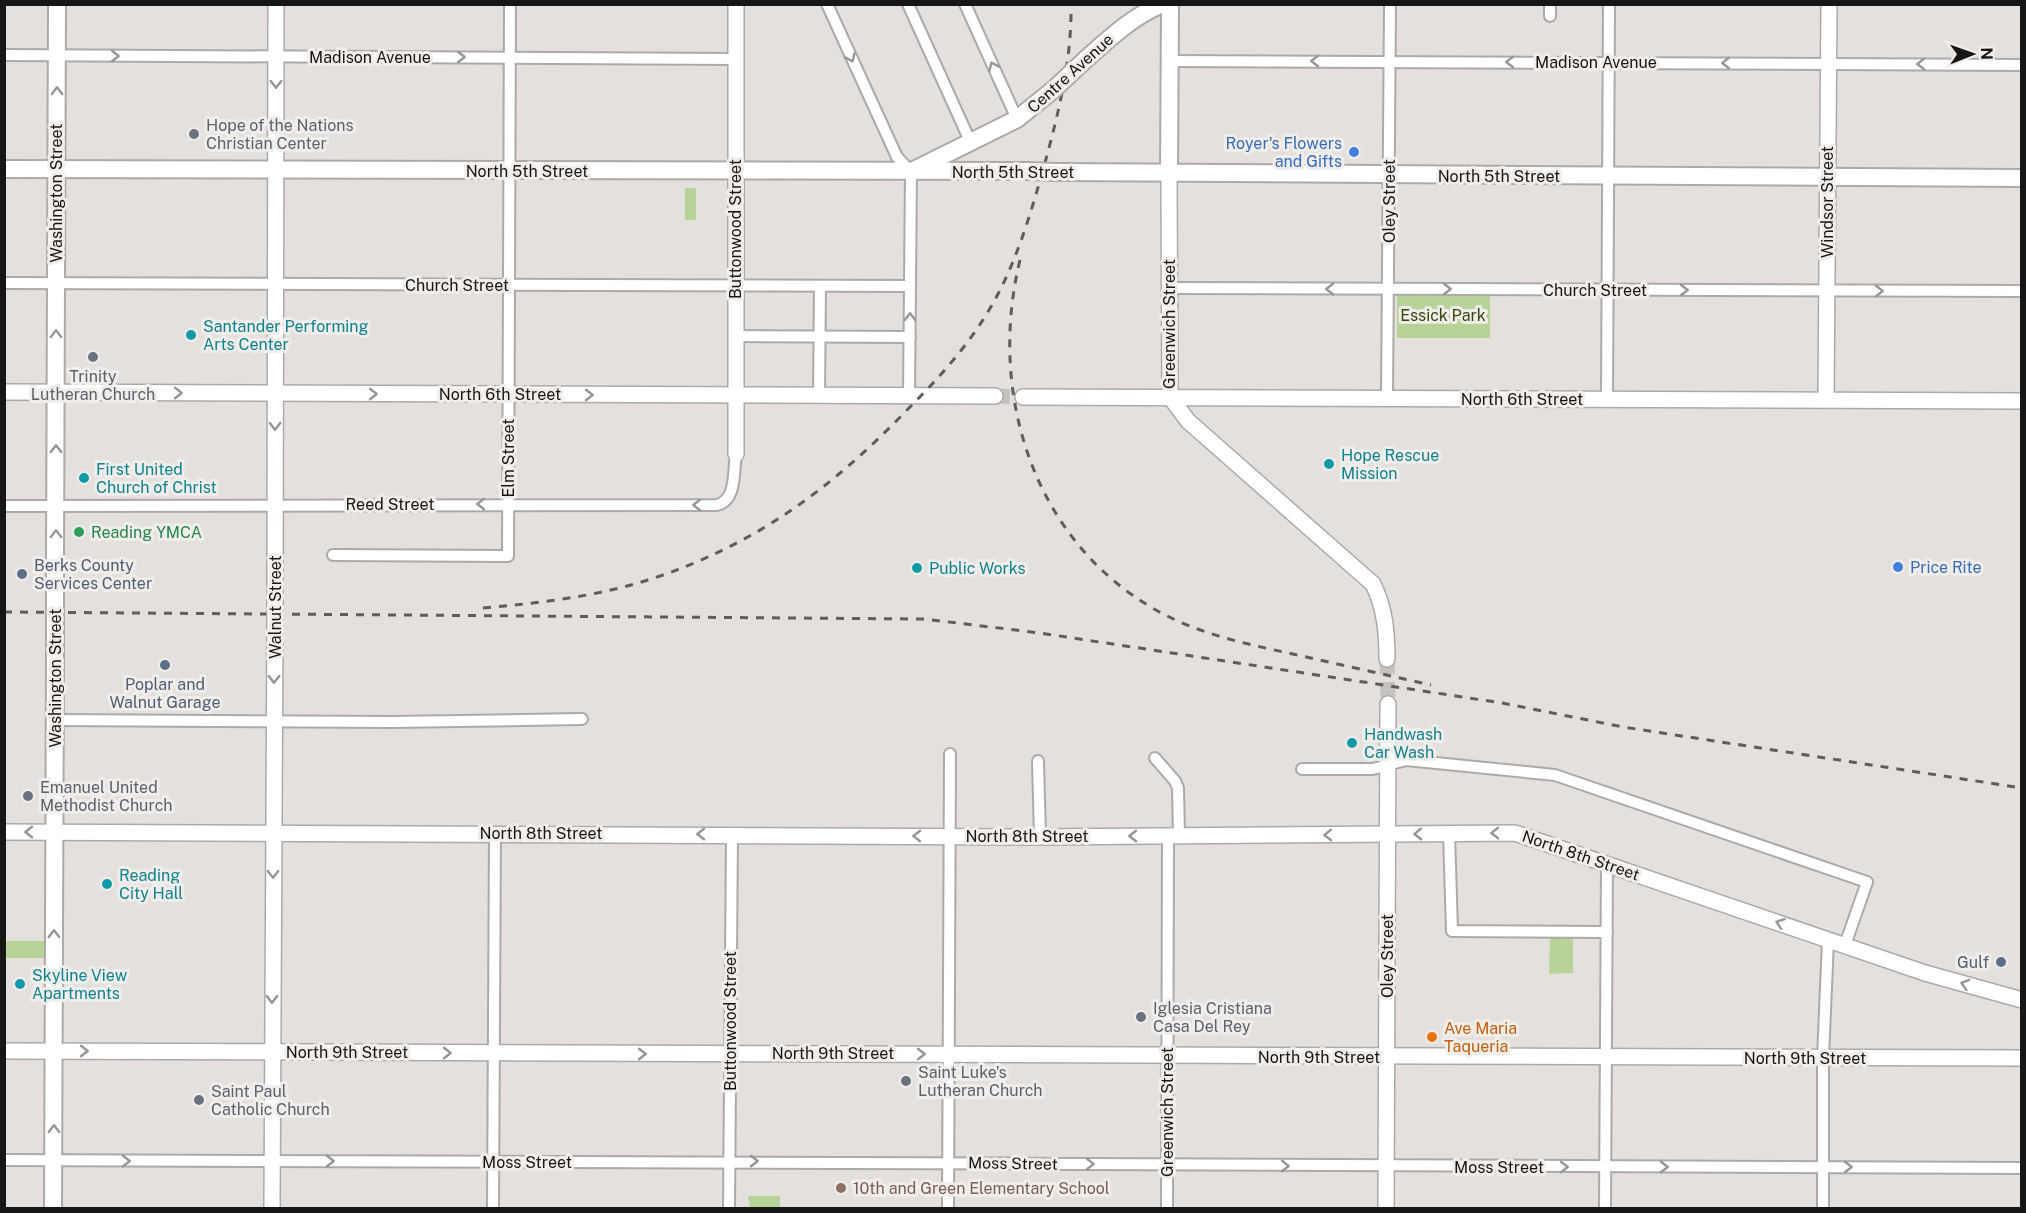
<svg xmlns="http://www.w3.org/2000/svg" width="2026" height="1213" viewBox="0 0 2026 1213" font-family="'Public Sans',sans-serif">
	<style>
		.green { fill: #b8d397 }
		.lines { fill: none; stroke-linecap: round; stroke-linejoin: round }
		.secondary-tunnel { stroke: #c5c2bf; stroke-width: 15; stroke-dasharray: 15 8; stroke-linecap: butt }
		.street-casing { stroke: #aea9a7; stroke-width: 14 }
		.secondary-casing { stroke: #aea9a7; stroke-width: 18 }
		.primary-casing { stroke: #aea9a7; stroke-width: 20 }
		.street { stroke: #fff; stroke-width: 10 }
		.secondary { stroke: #fff; stroke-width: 15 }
		.primary { stroke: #fff; stroke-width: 16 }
		.rail { stroke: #5f5d5b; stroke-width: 3; stroke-dasharray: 8 8; stroke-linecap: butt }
		.secondary-bridge-casing { stroke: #aea9a7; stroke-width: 18; stroke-linecap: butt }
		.primary-bridge-casing { stroke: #aea9a7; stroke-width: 20; stroke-linecap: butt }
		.secondary-bridge { stroke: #fff; stroke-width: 15 }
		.primary-bridge { stroke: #fff; stroke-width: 16 }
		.oneway { stroke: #979696 }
		.worship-dot { fill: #6b7280; stroke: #f1edea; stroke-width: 2 }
		.shop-dot { fill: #3f7fe0; stroke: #f1edea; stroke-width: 2 }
		.culture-dot { fill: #0f9aa8; stroke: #f1edea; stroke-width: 2 }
		.leisure-dot { fill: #2e9e5b; stroke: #f1edea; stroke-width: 2 }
		.service-dot { fill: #5c6f8a; stroke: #f1edea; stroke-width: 2 }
		.food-dot { fill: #e8710a; stroke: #f1edea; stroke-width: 2 }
		.education-dot { fill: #8d6e63; stroke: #f1edea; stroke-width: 2 }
		.labels { text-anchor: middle; stroke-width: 6; stroke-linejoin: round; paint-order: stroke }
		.street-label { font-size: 16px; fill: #171615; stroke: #f1edea }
		.worship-label { font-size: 16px; fill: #5b616d; stroke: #f1edea; text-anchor: start }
		.shop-label { font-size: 16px; fill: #366cbe; stroke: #f1edea; text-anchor: end }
		.park-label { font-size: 16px; fill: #32470d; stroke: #f1edea }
		.culture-label { font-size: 16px; fill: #0d838f; stroke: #f1edea; text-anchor: start }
		.leisure-label { font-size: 16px; fill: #27864d; stroke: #f1edea; text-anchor: start }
		.service-label { font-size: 16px; fill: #4e5e75; stroke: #f1edea; text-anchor: start }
		.food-label { font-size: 16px; fill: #c56008; stroke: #f1edea; text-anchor: start }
		.education-label { font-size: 16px; fill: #785e54; stroke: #f1edea; text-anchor: start }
	</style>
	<rect width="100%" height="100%" fill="#e4e0dd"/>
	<g class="green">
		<rect x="685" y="188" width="11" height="32"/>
		<rect x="1397" y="293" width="93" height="45"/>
		<polygon points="1550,934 1573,934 1573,973 1549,974"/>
		<polygon points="4,941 44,941 44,958 5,958"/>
		<polygon points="748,1196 780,1196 780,1208 750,1208"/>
	</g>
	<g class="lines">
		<g class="secondary-tunnel">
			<polyline points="995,396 1023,397"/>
			<polyline points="1387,659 1388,704"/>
		</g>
		<defs>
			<g id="street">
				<polyline points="827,4 897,157 911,172 909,396"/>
				<polyline points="908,4 970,141"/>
				<polyline points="965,4 1017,119"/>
				<polyline points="1550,16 1550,4"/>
				<polyline points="4,55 736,59"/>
				<polyline points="1170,61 2022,65"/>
				<polyline points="4,283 910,286"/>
				<polyline points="1169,288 2022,291"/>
				<polyline points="735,336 910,337"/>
				<polyline points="819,396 820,286"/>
				<polyline points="1387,398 1390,4"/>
				<polyline points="1607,399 1609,4"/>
				<path d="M4,506L717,505C737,500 733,472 736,454"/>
				<polyline points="333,555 508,556 510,4"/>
				<polyline points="55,720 392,722 582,719"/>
				<polyline points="1155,758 1175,781 1178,788 1179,836"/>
				<polyline points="1038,761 1040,837"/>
				<polyline points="1302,769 1373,769 1406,760 1555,775 1867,882 1845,945"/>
				<polyline points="1449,833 1452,931 1607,932"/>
				<path d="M4,1160C677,1162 1349,1165 2022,1168"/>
				<polyline points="493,1208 495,833"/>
				<polyline points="729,1208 732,834"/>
				<polyline points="948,1208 950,754"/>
				<polyline points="1167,1208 1168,836"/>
				<polyline points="1605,1208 1607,864"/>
				<polyline points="1823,1208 1823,1058 1828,940"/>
			</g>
			<g id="secondary">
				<path d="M1169,174L1170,397L1188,421L1373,584C1385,608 1387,633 1387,659"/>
				<polyline points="4,392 995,396"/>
				<polyline points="1023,397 2022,401"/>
				<polyline points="1826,400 1829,4"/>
				<polyline points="736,454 736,4"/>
				<polyline points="275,606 276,4"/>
				<polyline points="4,832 1040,837 1515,833 1925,973 2022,1000"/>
				<polyline points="4,1051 2022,1058"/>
				<polyline points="272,1208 275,621"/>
				<polyline points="1386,1208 1388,704"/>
			</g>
			<g id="primary">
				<path d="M1086,59C1111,37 1132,17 1162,4"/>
				<polyline points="4,169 1027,171"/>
				<polyline points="914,170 1017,119 1053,90"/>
				<polyline points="1057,172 2022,178"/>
				<polyline points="1169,174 1170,4"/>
				<polyline points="55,561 57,4"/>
				<polyline points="53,1208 55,661"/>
			</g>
		</defs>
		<use href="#street" class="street-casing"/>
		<use href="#secondary" class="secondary-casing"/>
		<use href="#primary" class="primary-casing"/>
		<use href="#street" class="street"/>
		<use href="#secondary" class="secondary"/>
		<use href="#primary" class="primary"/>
		<g class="rail">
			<path d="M1020,260C985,402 1040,560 1180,622C1219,639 1261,647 1302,656C1345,666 1388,675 1431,685"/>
			<path d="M483,608C539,603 594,597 648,580C754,546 831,489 907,410C939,378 969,345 992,305C1016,263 1030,216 1043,170C1058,115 1072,61 1071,4"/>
			<polyline points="4,612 924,619 1040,633 1502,703 1623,727 2022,788"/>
		</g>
		<defs>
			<polyline id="secondary-bridge" points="275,606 275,621"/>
			<g id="primary-bridge">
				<polyline points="1053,90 1086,59"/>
				<polyline points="1027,171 1057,172"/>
				<polyline points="55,661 55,561"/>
			</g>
		</defs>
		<use href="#secondary-bridge" class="secondary-bridge-casing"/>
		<use href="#primary-bridge" class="primary-bridge-casing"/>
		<use href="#secondary-bridge" class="secondary-bridge"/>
		<use href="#primary-bridge" class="primary-bridge"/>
	</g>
	<defs><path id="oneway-chevron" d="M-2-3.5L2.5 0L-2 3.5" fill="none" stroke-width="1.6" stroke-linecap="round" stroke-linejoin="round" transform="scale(1.5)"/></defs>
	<g class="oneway">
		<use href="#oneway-chevron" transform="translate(115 56)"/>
		<use href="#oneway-chevron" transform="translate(461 57)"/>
		<use href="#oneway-chevron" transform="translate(851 58) rotate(66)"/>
		<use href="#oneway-chevron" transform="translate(1315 61) rotate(-180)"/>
		<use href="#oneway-chevron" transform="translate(1510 62) rotate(-180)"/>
		<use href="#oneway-chevron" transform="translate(1726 63) rotate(-180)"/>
		<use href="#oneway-chevron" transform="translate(1921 64) rotate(-180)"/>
		<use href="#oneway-chevron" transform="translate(993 66) rotate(-114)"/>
		<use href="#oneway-chevron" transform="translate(276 84) rotate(90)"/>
		<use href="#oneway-chevron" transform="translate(57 91) rotate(-90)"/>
		<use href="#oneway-chevron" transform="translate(1330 289) rotate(180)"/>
		<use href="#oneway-chevron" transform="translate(1447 289)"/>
		<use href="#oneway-chevron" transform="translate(1684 290)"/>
		<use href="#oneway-chevron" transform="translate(1879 291)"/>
		<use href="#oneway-chevron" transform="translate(910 317) rotate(-89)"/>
		<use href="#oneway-chevron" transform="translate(56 334) rotate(-90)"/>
		<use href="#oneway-chevron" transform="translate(178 393)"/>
		<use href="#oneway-chevron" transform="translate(373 394)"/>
		<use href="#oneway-chevron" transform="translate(589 395)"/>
		<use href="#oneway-chevron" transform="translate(275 426) rotate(90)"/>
		<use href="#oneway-chevron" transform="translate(56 449) rotate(-90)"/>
		<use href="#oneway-chevron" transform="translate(481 504) rotate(-180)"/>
		<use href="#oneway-chevron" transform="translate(697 505) rotate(-180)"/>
		<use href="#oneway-chevron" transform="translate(56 534) rotate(-90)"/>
		<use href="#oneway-chevron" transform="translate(274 679) rotate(91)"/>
		<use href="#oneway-chevron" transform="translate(29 832) rotate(-180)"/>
		<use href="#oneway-chevron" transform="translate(1495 833) rotate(179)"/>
		<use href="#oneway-chevron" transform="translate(701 834) rotate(-180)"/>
		<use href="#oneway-chevron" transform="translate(1418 834) rotate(179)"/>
		<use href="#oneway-chevron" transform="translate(1328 835) rotate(179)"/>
		<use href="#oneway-chevron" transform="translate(917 836) rotate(-179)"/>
		<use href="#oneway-chevron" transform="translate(1133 836) rotate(180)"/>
		<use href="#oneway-chevron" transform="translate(273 874) rotate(90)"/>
		<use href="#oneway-chevron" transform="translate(1780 923) rotate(-161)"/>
		<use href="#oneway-chevron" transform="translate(54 934) rotate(-90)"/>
		<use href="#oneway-chevron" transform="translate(1965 984) rotate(-164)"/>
		<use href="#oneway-chevron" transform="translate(272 999) rotate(91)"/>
		<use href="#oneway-chevron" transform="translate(84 1051)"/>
		<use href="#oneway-chevron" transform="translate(447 1053)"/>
		<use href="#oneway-chevron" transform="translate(642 1054)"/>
		<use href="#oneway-chevron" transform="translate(921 1054)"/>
		<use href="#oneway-chevron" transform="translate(54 1129) rotate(-90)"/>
		<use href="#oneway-chevron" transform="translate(126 1161)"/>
		<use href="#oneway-chevron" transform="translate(330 1161)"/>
		<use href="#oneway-chevron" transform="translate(754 1161)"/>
		<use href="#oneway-chevron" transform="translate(1090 1164) rotate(1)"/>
		<use href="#oneway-chevron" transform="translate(1285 1166) rotate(1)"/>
		<use href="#oneway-chevron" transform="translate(1564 1167)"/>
		<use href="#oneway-chevron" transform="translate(1664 1167)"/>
		<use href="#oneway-chevron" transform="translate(1848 1167)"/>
	</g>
	<g class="worship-dot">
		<circle cx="194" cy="134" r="6"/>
		<circle cx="93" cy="357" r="6"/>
		<circle cx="28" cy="796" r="6"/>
		<circle cx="1141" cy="1017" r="6"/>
		<circle cx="906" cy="1081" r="6"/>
		<circle cx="199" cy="1100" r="6"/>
	</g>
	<g class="shop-dot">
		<circle cx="1354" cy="152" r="6"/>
		<circle cx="1898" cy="567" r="6"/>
	</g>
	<g class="culture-dot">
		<circle cx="191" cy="335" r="6"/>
		<circle cx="1329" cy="464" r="6"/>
		<circle cx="84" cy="478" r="6"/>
		<circle cx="917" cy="568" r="6"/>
		<circle cx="1352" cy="743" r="6"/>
		<circle cx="107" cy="884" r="6"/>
		<circle cx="20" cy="984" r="6"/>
	</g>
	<circle class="leisure-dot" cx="79" cy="532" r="6"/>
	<g class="service-dot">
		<circle cx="22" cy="574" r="6"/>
		<circle cx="165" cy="665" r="6"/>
		<circle cx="2001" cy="962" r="6"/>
	</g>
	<circle class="food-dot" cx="1432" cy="1037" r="6"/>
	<circle class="education-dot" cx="841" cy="1188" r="6"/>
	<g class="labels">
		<g class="street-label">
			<text x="370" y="63">Madison Avenue</text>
			<text x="1596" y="68">Madison Avenue</text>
			<text transform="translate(1070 73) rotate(-42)" y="6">Centre Avenue</text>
			<text x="527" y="177">North 5th Street</text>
			<text x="1013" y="178">North 5th Street</text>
			<text x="1499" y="182">North 5th Street</text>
			<text transform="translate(56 193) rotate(-90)" y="6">Washington Street</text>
			<text transform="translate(1389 201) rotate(-90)" y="6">Oley Street</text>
			<text transform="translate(1827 202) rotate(-90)" y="6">Windsor Street</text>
			<text transform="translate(735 229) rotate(-90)" y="6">Buttonwood Street</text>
			<text x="457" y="291">Church Street</text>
			<text x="1595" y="296">Church Street</text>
			<text transform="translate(1169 324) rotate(-90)" y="6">Greenwich Street</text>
			<text x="500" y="400">North 6th Street</text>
			<text x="1522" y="405">North 6th Street</text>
			<text transform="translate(508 458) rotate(-90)" y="6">Elm Street</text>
			<text x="390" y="510">Reed Street</text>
			<text transform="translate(275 607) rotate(-90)" y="6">Walnut Street</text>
			<text transform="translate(55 678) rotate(-90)" y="6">Washington Street</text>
			<text x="541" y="839">North 8th Street</text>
			<text x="1027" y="842">North 8th Street</text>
			<text transform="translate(1581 855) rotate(19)" y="6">North 8th Street</text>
			<text transform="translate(1387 956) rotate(-90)" y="6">Oley Street</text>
			<text transform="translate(730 1021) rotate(-90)" y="6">Buttonwood Street</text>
			<text x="347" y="1058">North 9th Street</text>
			<text x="833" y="1059">North 9th Street</text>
			<text x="1319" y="1063">North 9th Street</text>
			<text x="1805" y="1064">North 9th Street</text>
			<text transform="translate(1167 1112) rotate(-90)" y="6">Greenwich Street</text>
			<text x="527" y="1168">Moss Street</text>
			<text transform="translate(1013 1163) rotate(1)" y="6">Moss Street</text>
			<text x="1499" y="1173">Moss Street</text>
		</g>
		<g class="worship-label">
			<text x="206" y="131">Hope of the Nations<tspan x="206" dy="18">Christian Center</tspan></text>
			<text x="93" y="382" text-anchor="middle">Trinity<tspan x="93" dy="18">Lutheran Church</tspan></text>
			<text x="40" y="793">Emanuel United<tspan x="40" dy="18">Methodist Church</tspan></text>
			<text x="1153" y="1014">Iglesia Cristiana<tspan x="1153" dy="18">Casa Del Rey</tspan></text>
			<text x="918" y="1078">Saint Luke's<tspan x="918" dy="18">Lutheran Church</tspan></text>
			<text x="211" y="1097">Saint Paul<tspan x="211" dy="18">Catholic Church</tspan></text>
		</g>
		<g class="shop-label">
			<text x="1342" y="149">Royer's Flowers<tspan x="1342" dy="18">and Gifts</tspan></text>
			<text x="1910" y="573" text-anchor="start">Price Rite</text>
		</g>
		<g class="park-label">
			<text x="1443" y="321">Essick Park</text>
		</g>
		<g class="culture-label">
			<text x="203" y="332">Santander Performing<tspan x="203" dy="18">Arts Center</tspan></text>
			<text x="1341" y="461">Hope Rescue<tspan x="1341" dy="18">Mission</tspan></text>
			<text x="96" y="475">First United<tspan x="96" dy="18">Church of Christ</tspan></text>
			<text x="929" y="574">Public Works</text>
			<text x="1364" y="740">Handwash<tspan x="1364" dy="18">Car Wash</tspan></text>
			<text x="119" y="881">Reading<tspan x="119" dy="18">City Hall</tspan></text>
			<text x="32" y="981">Skyline View<tspan x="32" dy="18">Apartments</tspan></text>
		</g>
		<g class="leisure-label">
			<text x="91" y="538">Reading YMCA</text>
		</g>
		<g class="service-label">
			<text x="34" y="571">Berks County<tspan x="34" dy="18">Services Center</tspan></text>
			<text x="165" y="690" text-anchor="middle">Poplar and<tspan x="165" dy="18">Walnut Garage</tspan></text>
			<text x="1989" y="968" text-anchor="end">Gulf</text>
		</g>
		<g class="food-label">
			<text x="1444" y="1034">Ave Maria<tspan x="1444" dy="18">Taqueria</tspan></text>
		</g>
		<g class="education-label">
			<text x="853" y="1194">10th and Green Elementary School</text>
		</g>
	</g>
	<rect width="2026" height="1213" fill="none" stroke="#171615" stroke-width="12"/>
	<g transform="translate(1972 54) rotate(89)" stroke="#f1edea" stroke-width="4.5" paint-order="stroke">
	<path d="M0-4.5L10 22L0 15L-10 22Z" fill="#171615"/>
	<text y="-9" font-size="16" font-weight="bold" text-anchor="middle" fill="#171615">N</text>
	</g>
</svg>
